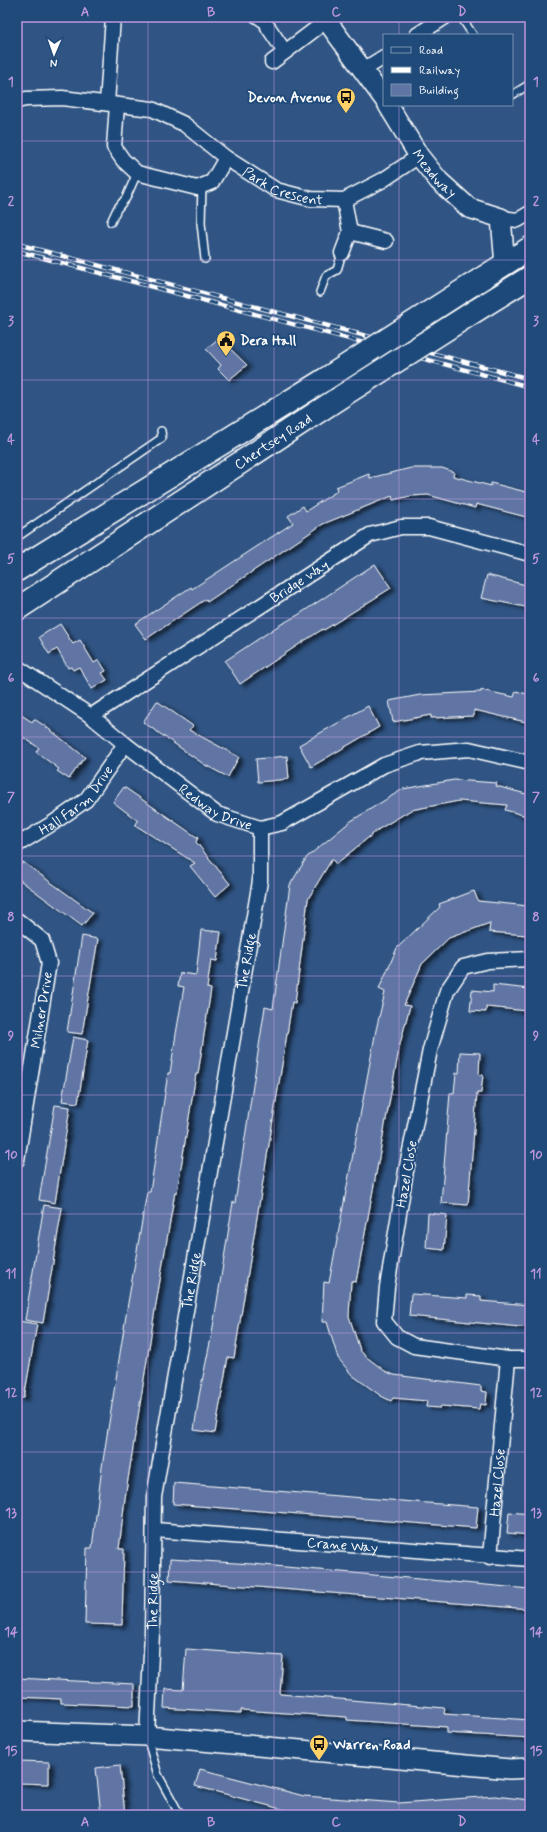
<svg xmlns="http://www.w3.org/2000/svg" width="547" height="1832" viewBox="0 0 547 1832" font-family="Mynerve,sans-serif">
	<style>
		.building { fill: #6075a3; stroke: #fff; filter: url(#shadow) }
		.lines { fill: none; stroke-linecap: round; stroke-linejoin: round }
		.lane-casing { stroke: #fff; stroke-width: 10 }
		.street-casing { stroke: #fff; stroke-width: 17 }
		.secondary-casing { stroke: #fff; stroke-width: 22 }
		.highway-casing { stroke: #fff; stroke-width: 25 }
		.lane { stroke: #1f4a7a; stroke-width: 7 }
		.street { stroke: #1f4a7a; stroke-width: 14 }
		.secondary { stroke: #1f4a7a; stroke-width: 19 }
		.highway { stroke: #1f4a7a; stroke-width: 22 }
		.rail-casing { stroke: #fff; stroke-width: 4.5 }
		.rail { stroke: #1f4a7a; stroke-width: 3; stroke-dasharray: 9; stroke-linecap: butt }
		.highway-bridge-casing { stroke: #fff; stroke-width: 25; stroke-linecap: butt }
		.highway-bridge { stroke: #1f4a7a; stroke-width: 22 }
		.grid { fill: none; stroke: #bd96df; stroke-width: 1; stroke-opacity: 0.55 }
		.labels { text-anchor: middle; stroke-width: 4; stroke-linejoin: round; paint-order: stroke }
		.poi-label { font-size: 14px; font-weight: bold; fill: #fff; stroke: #1f4a7a; text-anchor: start }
		.street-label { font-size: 14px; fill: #fff; stroke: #1f4a7a }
		.neatline { fill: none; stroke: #bd96df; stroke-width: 1.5 }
		.grid-label { font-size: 13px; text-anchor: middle; font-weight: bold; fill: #bd96df }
	</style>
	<defs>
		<filter id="shadow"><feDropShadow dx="4.5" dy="2.5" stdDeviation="2" flood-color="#0009"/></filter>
	</defs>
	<rect width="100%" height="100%" fill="#305585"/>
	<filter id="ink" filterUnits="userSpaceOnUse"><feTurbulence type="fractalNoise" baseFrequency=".025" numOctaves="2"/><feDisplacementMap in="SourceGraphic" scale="8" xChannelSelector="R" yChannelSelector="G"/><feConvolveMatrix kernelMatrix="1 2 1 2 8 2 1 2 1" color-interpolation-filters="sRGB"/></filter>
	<g filter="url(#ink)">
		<g class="building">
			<polygon points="219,338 247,365 229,380 218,369 221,365 206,349"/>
			<polygon points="411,468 442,468 454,472 453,476 491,486 491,483 530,493 530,518 476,504 475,508 428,495 411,496 393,500 392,496 323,524 207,602 206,599 146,639 135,624 191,587 192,589 293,523 288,516 303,506 306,511 337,491 336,487 369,474 370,478"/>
			<polygon points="375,564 391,588 324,630 323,629 301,643 240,684 225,661 278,626 298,615"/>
			<polygon points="487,575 530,586 530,608 481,598"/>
			<polygon points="60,624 73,644 80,640 94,663 99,660 106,671 102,673 107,680 92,689 79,667 73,670 71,667 68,668 57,649 49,654 39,637"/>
			<polygon points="481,690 514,697 516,691 530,695 530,723 474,710 474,716 431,718 431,715 393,722 389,701 420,695 481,692"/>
			<polygon points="157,701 193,726 189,730 239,757 228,777 205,765 143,722"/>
			<polygon points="368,706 379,727 311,767 299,745"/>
			<polygon points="17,712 32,722 34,719 45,726 85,757 69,779 57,771 59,769 36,752 39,748 17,733"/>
			<polygon points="287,756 289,779 258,782 256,759"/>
			<polygon points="454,780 497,783 496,786 530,795 530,817 505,810 507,805 459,801 411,810 379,829 336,864 332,859 308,899 295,1003 292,1002 288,1028 234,1358 228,1357 215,1433 194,1430 199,1396 212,1333 233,1202 235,1203 265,1007 273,1009 290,885 307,857 351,821 403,789"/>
			<polygon points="124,787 198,838 196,842 230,884 215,897 190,866 195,863 135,825 138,821 113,802"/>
			<polygon points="23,862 93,913 82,926 17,878 17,870"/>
			<polygon points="474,891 478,901 529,906 527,935 489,932 490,923 449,938 422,964 404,1005 410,1006 400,1044 356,1282 351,1281 349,1316 360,1350 365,1356 385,1371 394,1375 481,1386 481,1391 487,1392 486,1405 480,1404 479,1409 441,1406 440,1408 426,1407 427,1401 393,1398 391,1401 381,1396 352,1375 338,1358 327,1322 322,1322 324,1282 329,1283 376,1030 385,992 379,989 397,948 440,907 439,904"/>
			<polygon points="201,930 221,932 217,961 211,960 207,988 211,989 204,1035 198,1074 196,1074 177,1192 175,1192 155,1310 125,1498 119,1549 124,1549 122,1625 85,1624 87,1548 92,1548 102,1467 127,1309 147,1192 150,1192 168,1073 170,1073 176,1034 184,987 178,986 180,973 196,975"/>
			<polygon points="82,936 98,939 82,1034 67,1032"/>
			<polygon points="493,985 530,989 528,1011 486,1007 486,1012 470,1011 472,990 493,992"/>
			<polygon points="73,1037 88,1040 78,1103 62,1101"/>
			<polygon points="460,1052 480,1053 479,1075 483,1075 481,1093 477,1093 468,1205 441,1203 450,1093 454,1093 456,1073 459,1073"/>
			<polygon points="55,1105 70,1107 55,1203 39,1200"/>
			<polygon points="44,1205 62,1208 43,1323 25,1320"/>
			<polygon points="428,1213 447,1215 444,1250 426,1248"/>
			<polygon points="411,1294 467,1298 467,1295 481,1296 481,1301 530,1305 530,1328 409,1316"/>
			<polygon points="18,1321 37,1324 24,1398 17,1398 17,1330"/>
			<polygon points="174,1483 478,1507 476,1528 173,1504"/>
			<polygon points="509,1512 530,1514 530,1535 507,1533"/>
			<polygon points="170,1559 252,1564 530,1589 530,1609 169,1580"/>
			<polygon points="186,1649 283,1656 280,1694 445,1708 444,1714 530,1720 530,1738 447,1733 447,1727 347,1720 347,1717 241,1710 241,1713 164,1708 165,1689 183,1690"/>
			<polygon points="17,1678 134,1684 134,1706 61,1703 61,1699 17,1697"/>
			<polygon points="19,1761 49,1762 49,1784 18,1783"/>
			<polygon points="120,1765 125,1815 101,1815 96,1768"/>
			<polygon points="200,1769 304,1796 399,1803 495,1796 530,1800 530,1815 296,1814 296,1813 195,1786"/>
		</g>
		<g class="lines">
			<defs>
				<g id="lane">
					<polyline points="253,17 268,27"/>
					<polyline points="461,17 473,35"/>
					<polyline points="512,95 530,84"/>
					<polyline points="202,185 201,223 205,259"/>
					<polyline points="111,222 117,209 126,198 137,173"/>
					<polyline points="320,292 326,276 337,270 342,253"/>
					<polyline points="17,537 162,438 161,431"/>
					<polyline points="147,1737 158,1775 180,1815"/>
				</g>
				<g id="street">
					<polyline points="268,27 285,52"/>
					<polyline points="417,35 445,17"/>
					<polyline points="272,62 326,21"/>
					<polyline points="363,70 384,57"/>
					<path id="s1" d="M17,101L26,99L62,98L152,109L184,124L226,158L276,190L311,199L344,200L383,180L419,156"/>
					<polyline points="107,103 113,17"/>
					<polyline points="117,105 114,147 123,160 137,173 197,188 212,182 226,158"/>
					<polyline points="344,200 350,232 386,241"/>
					<polyline points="501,218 518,220 530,213"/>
					<polyline points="342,253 350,232"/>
					<path id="s2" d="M17,667L91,716L125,744L217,814L260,828L282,823L384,765L420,753L469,749L530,763"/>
					<path id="s3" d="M91,716L370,535L401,527H429L530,554"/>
					<path id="s4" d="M17,845L53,823L86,800L125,744"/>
					<polyline points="17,920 42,940 49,963 17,1160"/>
					<polyline points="530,959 488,961 463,967 447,991 430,1050 406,1171 387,1287 384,1321 397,1337 414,1346 508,1359 530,1359"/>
					<path id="s5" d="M155,1530L530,1559"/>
					<path id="s6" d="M490,1557L508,1359"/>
					<path id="s7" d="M147,1736L152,1633L154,1497L260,881V828"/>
				</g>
				<g id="secondary">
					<polyline points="324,17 384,99"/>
					<path id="s8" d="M388,105L419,156L439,181L469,208L501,218L505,265"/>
					<polyline points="17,1731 147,1736 510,1769 530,1768"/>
				</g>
				<g id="highway">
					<polyline points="459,293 530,248"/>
					<polyline points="475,311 530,277"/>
					<polyline points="17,570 324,380"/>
					<path id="s9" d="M17,609L342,396"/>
				</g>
			</defs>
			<use href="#lane" class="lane-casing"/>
			<use href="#street" class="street-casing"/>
			<use href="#secondary" class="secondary-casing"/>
			<use href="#highway" class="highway-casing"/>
			<use href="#lane" class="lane"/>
			<use href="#street" class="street"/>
			<use href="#secondary" class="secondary"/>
			<use href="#highway" class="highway"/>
			<defs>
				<g id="rail">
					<polyline points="17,244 530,379"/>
					<polyline points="17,251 530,387"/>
				</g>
			</defs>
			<use href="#rail" class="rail-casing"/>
			<use href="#rail" class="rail"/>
			<defs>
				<g id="highway-bridge">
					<polyline points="324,380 459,293"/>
					<polyline points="342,396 475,311"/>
				</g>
			</defs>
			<use href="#highway-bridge" class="highway-bridge-casing"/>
			<use href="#highway-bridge" class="highway-bridge"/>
		</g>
	</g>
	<path class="grid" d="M148,17V1815M274,17V1815M399,17V35M399,105V1815M17,141H530M17,260H530M17,380H530M17,499H530M17,618H530M17,737H530M17,856H530M17,976H530M17,1095H530M17,1214H530M17,1333H530M17,1452H530M17,1572H530M17,1691H530"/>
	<defs>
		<symbol id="bus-pin" viewBox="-11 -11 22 30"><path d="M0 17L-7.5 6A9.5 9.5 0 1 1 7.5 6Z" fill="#ffd166" stroke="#1f4a7a"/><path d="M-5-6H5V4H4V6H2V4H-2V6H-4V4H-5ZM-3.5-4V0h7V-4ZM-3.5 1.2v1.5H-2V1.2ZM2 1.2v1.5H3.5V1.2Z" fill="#111"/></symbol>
		<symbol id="civic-pin" viewBox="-11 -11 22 30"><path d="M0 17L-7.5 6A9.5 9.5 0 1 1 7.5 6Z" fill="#ffd166" stroke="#1f4a7a"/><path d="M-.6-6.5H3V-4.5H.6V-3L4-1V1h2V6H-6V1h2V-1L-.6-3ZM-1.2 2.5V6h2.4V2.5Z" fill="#111"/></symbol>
	</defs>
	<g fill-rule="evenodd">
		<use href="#bus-pin" x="335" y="86" width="22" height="30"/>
		<use href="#civic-pin" x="215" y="329" width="22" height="30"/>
		<use href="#bus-pin" x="308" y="1733" width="22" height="30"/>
	</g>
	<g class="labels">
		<g class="poi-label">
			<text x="332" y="102" text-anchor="end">Devon Avenue</text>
			<text x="240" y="345">Dera Hall</text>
			<text x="333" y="1749">Warren Road</text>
		</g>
		<g class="street-label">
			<text dy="5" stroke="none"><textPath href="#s8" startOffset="83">Meadway</textPath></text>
			<text dy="5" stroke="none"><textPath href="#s1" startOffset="290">Park Crescent</textPath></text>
			<text dy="5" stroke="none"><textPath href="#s9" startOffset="306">Chertsey Road</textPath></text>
			<text dy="5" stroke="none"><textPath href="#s3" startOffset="248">Bridge Way</textPath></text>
			<text dy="5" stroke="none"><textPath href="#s4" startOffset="75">Hall Farm Drive</textPath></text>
			<text dy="5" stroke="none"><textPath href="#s2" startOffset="244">Redway Drive</textPath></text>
			<text dy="5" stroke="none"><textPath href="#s7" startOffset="783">The Ridge</textPath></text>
			<text transform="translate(41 1010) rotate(-81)" y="5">Milner Drive</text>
			<text transform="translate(406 1174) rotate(-80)" y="5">Hazel Close</text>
			<text dy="5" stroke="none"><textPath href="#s7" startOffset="459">The Ridge</textPath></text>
			<text dy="5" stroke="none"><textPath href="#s6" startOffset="75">Hazel Close</textPath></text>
			<text dy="5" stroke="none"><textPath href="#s5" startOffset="188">Crane Way</textPath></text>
			<text dy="5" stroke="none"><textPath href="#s7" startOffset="135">The Ridge</textPath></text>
		</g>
	</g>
	<rect width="547" height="1832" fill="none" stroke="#1f4a7a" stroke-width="44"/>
	<rect x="383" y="34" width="130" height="72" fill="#1f4a7a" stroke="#7992af"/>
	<rect x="391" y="47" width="20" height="6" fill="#1f4a7a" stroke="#7992af"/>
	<text x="419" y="54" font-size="12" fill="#ffffff">Road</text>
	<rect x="391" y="67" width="20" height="6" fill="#ffffff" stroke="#7992af"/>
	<text x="419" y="74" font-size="12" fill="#ffffff">Railway</text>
	<rect x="391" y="84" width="20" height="12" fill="#6075a3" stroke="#7992af"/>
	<text x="419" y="94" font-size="12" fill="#ffffff">Building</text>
	<g transform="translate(54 54) rotate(182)" stroke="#1f4a7a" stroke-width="3" paint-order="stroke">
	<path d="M0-3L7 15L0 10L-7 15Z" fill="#ffffff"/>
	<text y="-6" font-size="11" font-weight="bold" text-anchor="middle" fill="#ffffff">N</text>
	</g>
	<rect x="22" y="22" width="503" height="1788" class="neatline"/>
	<g class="grid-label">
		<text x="85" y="16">A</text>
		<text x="211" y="16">B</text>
		<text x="336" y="16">C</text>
		<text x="462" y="16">D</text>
		<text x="11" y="86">1</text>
		<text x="536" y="86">1</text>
		<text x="11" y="205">2</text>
		<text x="536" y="205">2</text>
		<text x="11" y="325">3</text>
		<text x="536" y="325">3</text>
		<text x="11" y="444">4</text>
		<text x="536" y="444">4</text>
		<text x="11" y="563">5</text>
		<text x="536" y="563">5</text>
		<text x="11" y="682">6</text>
		<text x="536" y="682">6</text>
		<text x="11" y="801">7</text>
		<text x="536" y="801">7</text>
		<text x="11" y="921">8</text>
		<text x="536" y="921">8</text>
		<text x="11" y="1040">9</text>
		<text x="536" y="1040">9</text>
		<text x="11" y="1159">10</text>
		<text x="536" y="1159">10</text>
		<text x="11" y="1278">11</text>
		<text x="536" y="1278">11</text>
		<text x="11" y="1397">12</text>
		<text x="536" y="1397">12</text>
		<text x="11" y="1517">13</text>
		<text x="536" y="1517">13</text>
		<text x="11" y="1636">14</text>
		<text x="536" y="1636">14</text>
		<text x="11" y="1755">15</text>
		<text x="536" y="1755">15</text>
		<text x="85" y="1826">A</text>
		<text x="211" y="1826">B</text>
		<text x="336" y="1826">C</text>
		<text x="462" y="1826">D</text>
	</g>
</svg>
